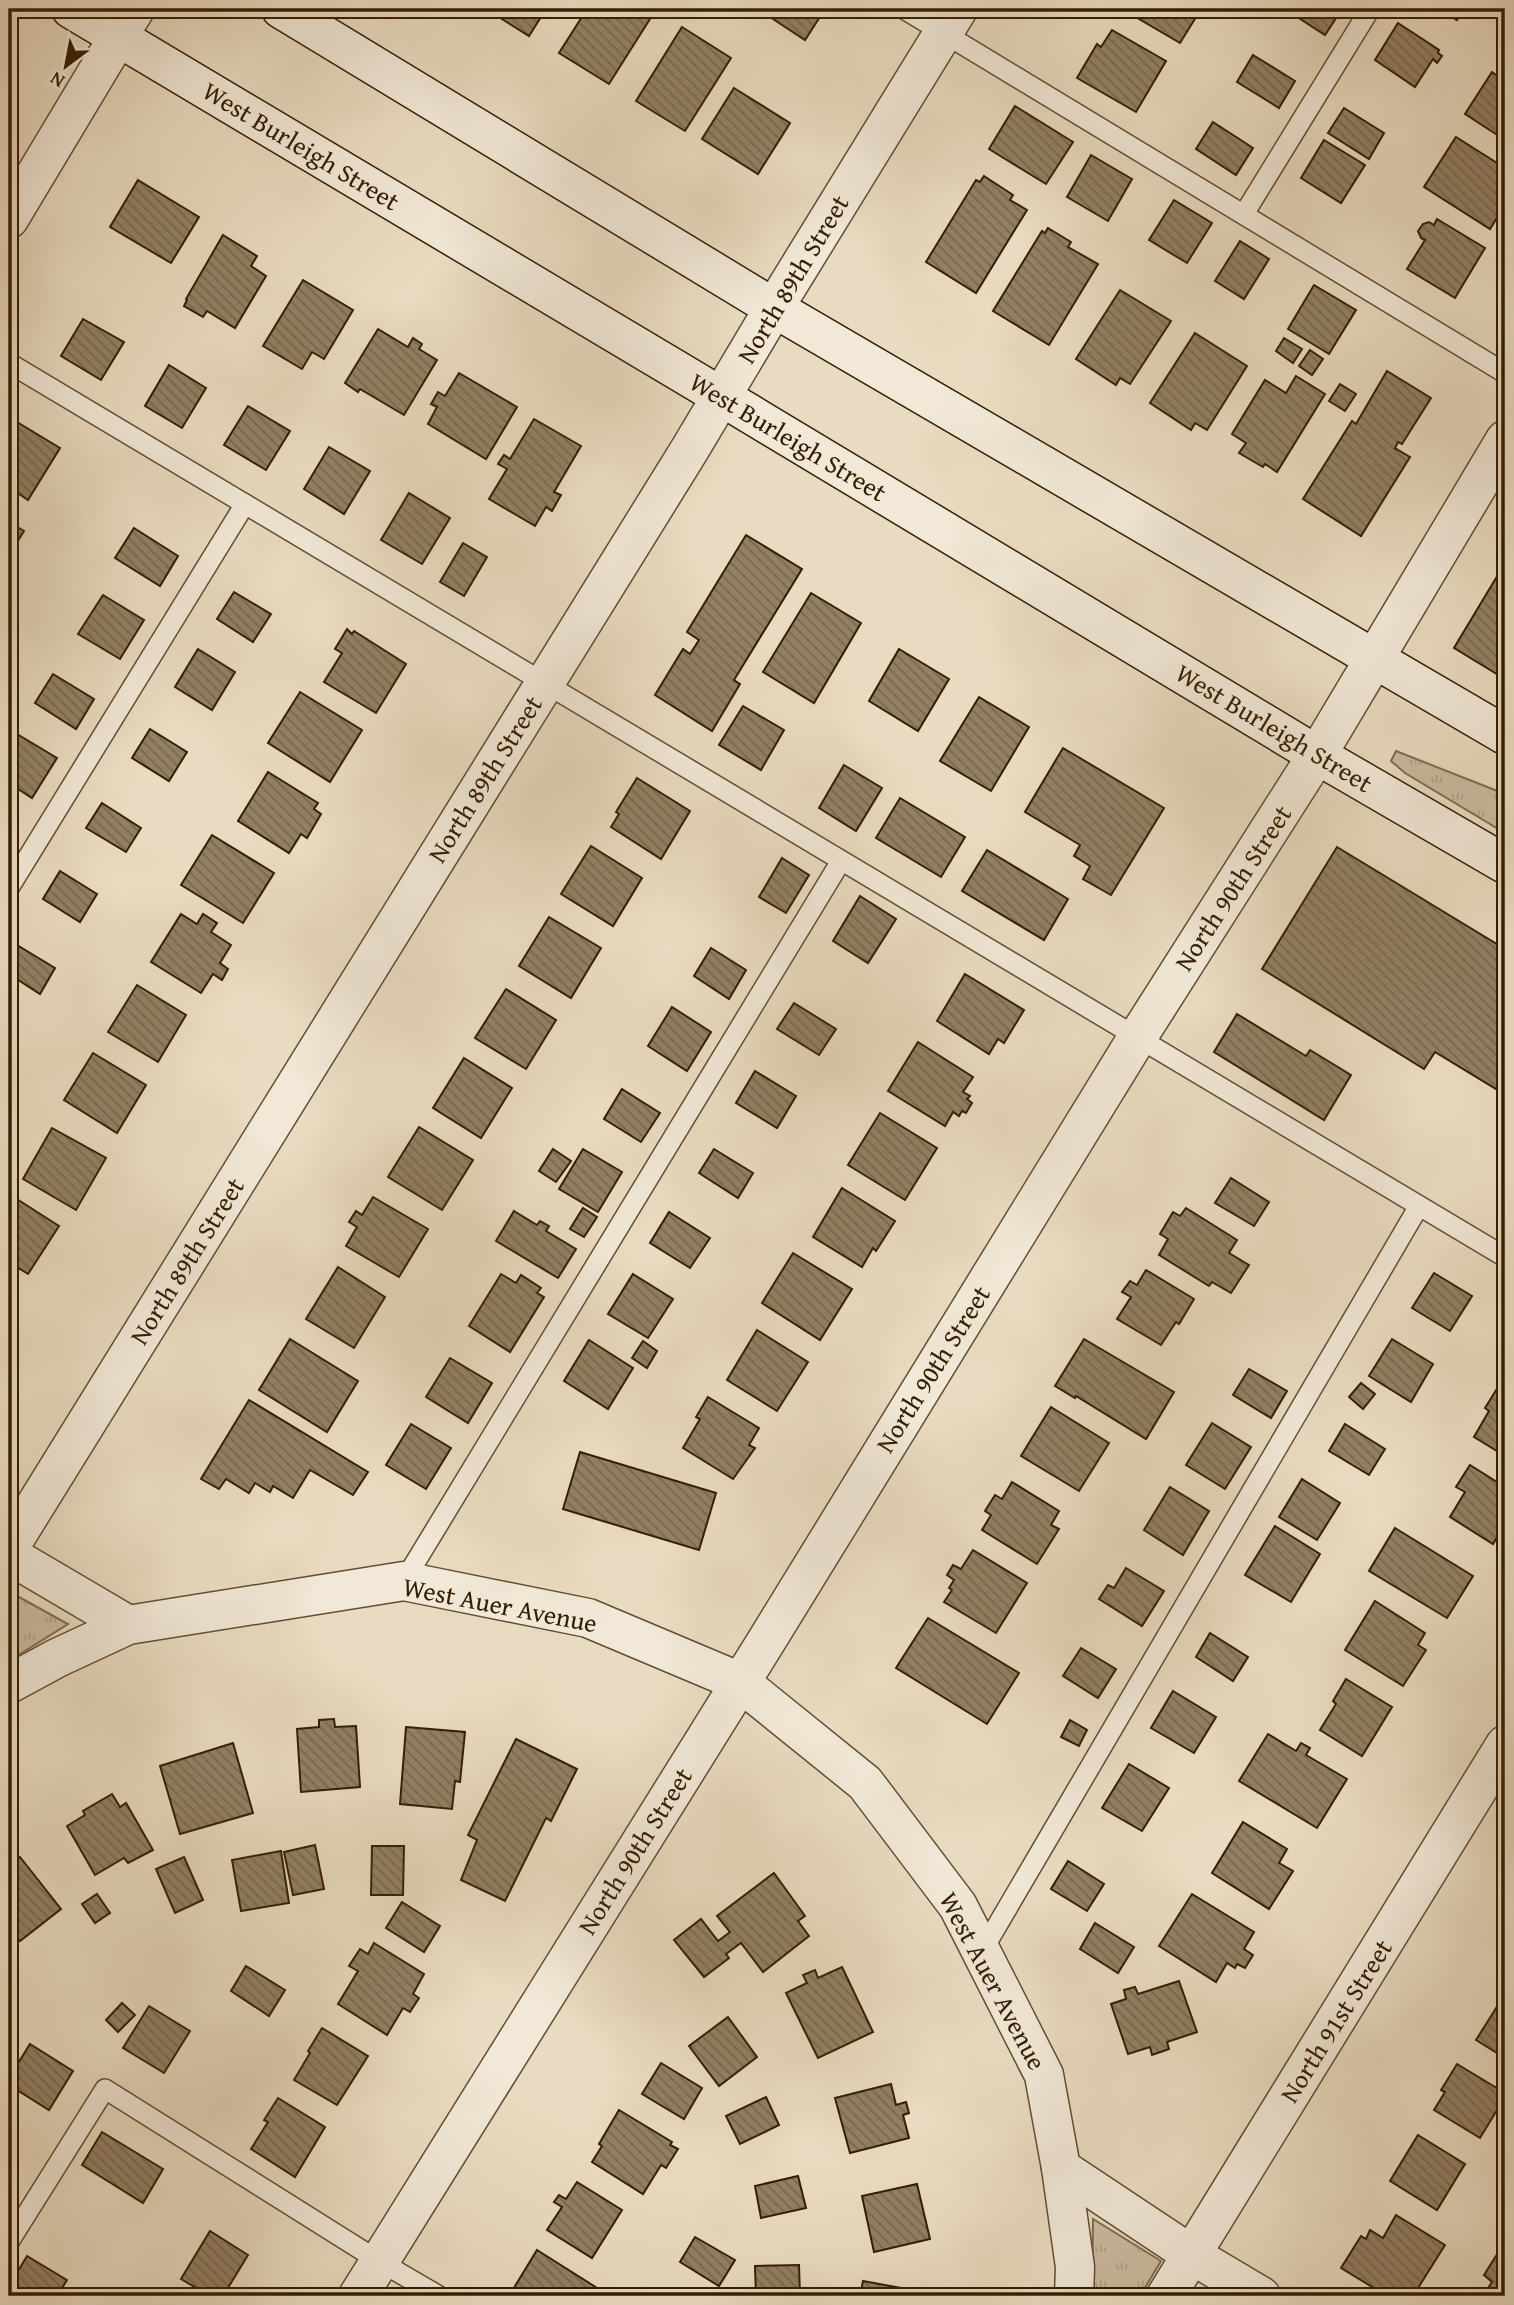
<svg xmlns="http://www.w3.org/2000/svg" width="1514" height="2305" viewBox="0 0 1514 2305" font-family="'Gentium Book Plus',serif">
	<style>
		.grass { fill: url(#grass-tufts); stroke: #7f6c52; stroke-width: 2 }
		.building { fill: url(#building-back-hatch); stroke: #341e02; stroke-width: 2 }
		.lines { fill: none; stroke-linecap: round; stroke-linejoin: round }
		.service-casing { stroke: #614d32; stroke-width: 22 }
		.minor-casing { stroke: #614d32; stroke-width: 41 }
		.secondary-casing { stroke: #341e02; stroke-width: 41 }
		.service { stroke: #f1e8d7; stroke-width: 19 }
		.minor { stroke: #f1e8d7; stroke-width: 38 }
		.secondary { stroke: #f1e8d7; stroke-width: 38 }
		.labels { text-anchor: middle; stroke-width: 5; stroke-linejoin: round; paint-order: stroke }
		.street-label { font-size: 26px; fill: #341e02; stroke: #f1e8d7 }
	</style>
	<defs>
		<pattern id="grass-tufts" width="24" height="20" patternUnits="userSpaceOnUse" patternTransform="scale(1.75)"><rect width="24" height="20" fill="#cabba1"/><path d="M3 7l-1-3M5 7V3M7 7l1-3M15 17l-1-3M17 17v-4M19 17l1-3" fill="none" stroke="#aea089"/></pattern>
		<pattern id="building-back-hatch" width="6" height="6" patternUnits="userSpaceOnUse" patternTransform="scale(1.75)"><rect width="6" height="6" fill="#928065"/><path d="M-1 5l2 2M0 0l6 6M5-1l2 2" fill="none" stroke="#786851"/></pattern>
	</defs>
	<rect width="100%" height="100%" fill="#e9dbc1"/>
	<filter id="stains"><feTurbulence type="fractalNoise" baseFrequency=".00286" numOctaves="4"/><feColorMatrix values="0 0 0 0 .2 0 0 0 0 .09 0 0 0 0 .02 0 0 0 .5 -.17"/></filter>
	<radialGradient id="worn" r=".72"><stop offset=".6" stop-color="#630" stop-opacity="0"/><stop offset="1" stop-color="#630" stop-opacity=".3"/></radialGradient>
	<g class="grass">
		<polygon points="1396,751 1505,794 1505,833 1405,773 1391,761"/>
		<polygon points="19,1597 68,1624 9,1661 9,1613"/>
		<polygon points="1093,2219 1161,2261 1140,2296 1092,2296"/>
	</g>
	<g class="building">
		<polygon points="486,9 546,9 529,36"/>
		<polygon points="587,9 652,9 655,11 609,84 559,53"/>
		<polygon points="771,9 825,9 805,40 767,15"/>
		<polygon points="1122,9 1201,9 1180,43"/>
		<polygon points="1285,9 1342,9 1325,35"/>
		<polygon points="1438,9 1463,9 1457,20"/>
		<polygon points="1398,23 1439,50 1438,53 1442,56 1437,63 1433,59 1415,87 1375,60"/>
		<polygon points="682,27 731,58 685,131 636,101"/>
		<polygon points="1112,30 1166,61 1136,112 1077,78 1097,44 1101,47"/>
		<polygon points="1253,55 1295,81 1279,108 1237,82"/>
		<polygon points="1492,72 1505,81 1505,140 1465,114"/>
		<polygon points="734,88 790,123 758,174 702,139"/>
		<polygon points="1015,106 1073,142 1046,184 989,149"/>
		<polygon points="1344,108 1384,133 1369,159 1328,133"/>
		<polygon points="1213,122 1253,148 1236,175 1196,149"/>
		<polygon points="1456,137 1505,168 1505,205 1490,229 1424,187"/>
		<polygon points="1324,140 1365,165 1341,203 1301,178"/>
		<polygon points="1091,155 1132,179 1108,221 1067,197"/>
		<polygon points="984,176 1013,195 1010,200 1027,210 976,293 926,262 976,180 980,182"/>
		<polygon points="138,180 199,217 171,263 110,227"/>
		<polygon points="1174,200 1212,223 1187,263 1149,240"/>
		<polygon points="1437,219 1485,248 1455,298 1407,269 1425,240 1421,238 1418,231 1423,224 1429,222 1434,225"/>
		<polygon points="1048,228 1071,242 1068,247 1098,264 1049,345 993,311 1042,231 1045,233"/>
		<polygon points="223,235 257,256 251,266 266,276 235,328 207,311 203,317 184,306 187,300 186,299"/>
		<polygon points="1240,241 1269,259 1244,299 1215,281"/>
		<polygon points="303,280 353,310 324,359 312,352 302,369 263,346"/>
		<polygon points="1314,285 1356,310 1329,354 1288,329"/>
		<polygon points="1120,290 1171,321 1130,384 1120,378 1116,385 1076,359"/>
		<polygon points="83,319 124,342 101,380 61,356"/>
		<polygon points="378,329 408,347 413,338 422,344 419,349 437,360 404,415 360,389 358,392 345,383"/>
		<polygon points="1195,333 1247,366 1207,430 1195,423 1191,430 1150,403"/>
		<polygon points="1284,338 1302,349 1293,363 1276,351"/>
		<polygon points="1310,350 1323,359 1312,375 1299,366"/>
		<polygon points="169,365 206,388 182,428 145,406"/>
		<polygon points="1387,371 1431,398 1402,444 1398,442 1395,448 1410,457 1361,536 1303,499 1352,421 1356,424"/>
		<polygon points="459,373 517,407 486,459 428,424 437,407 431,404 438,392 445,396"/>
		<polygon points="1296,376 1325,394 1277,472 1265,464 1263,467 1239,453 1246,443 1232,434 1265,380 1286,393"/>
		<polygon points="1340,384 1356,394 1345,411 1329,401"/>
		<polygon points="248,406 290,431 266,470 224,445"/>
		<polygon points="534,419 581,446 554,492 561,495 552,511 546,507 535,526 489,499 507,469 498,464 504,455 510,459"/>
		<polygon points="17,422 60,448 28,500 9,487 9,435"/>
		<polygon points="329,447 370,471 344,514 304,489"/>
		<polygon points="409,493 450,518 422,564 381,540"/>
		<polygon points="9,522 24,531 9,555"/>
		<polygon points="134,528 178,556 160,586 115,558"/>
		<polygon points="746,535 802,569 734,680 740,684 712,731 655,695 683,649 690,654 699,640 687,632"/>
		<polygon points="463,543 487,557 464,596 440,582"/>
		<polygon points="1505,563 1505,679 1454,648"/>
		<polygon points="234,592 271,614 253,642 217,619"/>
		<polygon points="811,593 861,623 814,703 763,672"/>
		<polygon points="103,595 144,620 120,659 78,634"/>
		<polygon points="347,629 352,634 354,631 406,664 376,713 324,682 342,653 335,649"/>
		<polygon points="198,649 235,672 212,710 175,687"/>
		<polygon points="899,649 949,679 918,731 869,701"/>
		<polygon points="53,674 94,699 76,729 35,703"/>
		<polygon points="300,692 362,730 330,782 268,743"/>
		<polygon points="979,697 1029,727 991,791 940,761"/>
		<polygon points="743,706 784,730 761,770 719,745"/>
		<polygon points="150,729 187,752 169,781 132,758"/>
		<polygon points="17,734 57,758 32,798 9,783 9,747"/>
		<polygon points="1063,748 1164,808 1111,895 1083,879 1090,866 1074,856 1080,845 1025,812"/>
		<polygon points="844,765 882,788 856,831 819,808"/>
		<polygon points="268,772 318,803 314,809 321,814 307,838 301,834 289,853 238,821"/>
		<polygon points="637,778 690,811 661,859 611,827 619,814 616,812"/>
		<polygon points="900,798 965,837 941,877 876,838"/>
		<polygon points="102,803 141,828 126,852 86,828"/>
		<polygon points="212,835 274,873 243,923 181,885"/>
		<polygon points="591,846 642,878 613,926 561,894"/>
		<polygon points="1337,847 1505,949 1505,1085 1501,1092 1435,1052 1424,1069 1262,969"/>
		<polygon points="987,850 1068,899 1044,940 962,891"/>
		<polygon points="782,858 809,875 786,913 759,897"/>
		<polygon points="60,871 97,894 80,922 43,899"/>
		<polygon points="860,896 896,919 868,963 833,941"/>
		<polygon points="181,914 197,924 203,914 217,923 211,932 231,945 220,963 228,969 222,980 213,974 201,993 151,962"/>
		<polygon points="549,917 601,948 571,998 519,966"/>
		<polygon points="17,945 55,968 40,994 9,974 9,958"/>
		<polygon points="711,948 746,970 729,999 694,976"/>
		<polygon points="965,974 1024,1010 1004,1043 998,1039 989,1054 937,1021"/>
		<polygon points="137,985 186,1015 158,1062 108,1032"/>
		<polygon points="506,989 556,1020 526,1069 475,1038"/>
		<polygon points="794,1003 836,1029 819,1055 777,1029"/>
		<polygon points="672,1007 711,1032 687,1071 648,1046"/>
		<polygon points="1237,1014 1306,1056 1310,1050 1351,1075 1324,1120 1214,1052"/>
		<polygon points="918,1042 973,1077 963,1092 970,1096 967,1099 972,1103 966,1113 962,1111 959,1116 953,1112 945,1126 888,1091"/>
		<polygon points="93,1053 146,1085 117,1133 64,1100"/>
		<polygon points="464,1058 512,1088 481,1138 433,1108"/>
		<polygon points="755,1071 796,1096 777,1128 736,1103"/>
		<polygon points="622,1089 660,1113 641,1142 604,1119"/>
		<polygon points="880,1113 937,1148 905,1200 848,1165"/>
		<polygon points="419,1127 473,1160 442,1210 388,1177"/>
		<polygon points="52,1128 106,1158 76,1210 23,1179"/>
		<polygon points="553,1149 571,1161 556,1182 539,1171"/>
		<polygon points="583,1149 622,1172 598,1212 559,1189"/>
		<polygon points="714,1149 753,1173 738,1198 699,1173"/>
		<polygon points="1231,1178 1269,1202 1254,1226 1215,1203"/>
		<polygon points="842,1188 895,1221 876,1251 873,1248 862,1267 813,1237"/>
		<polygon points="9,1194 59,1226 28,1274 9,1262"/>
		<polygon points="373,1197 428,1229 399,1277 346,1246 357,1227 349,1222 356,1211 362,1215"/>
		<polygon points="583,1208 597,1217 584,1237 570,1229"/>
		<polygon points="1186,1208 1237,1240 1229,1253 1249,1265 1231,1293 1212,1282 1209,1286 1159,1255 1168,1239 1160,1234 1173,1212 1180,1216"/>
		<polygon points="514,1211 537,1225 540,1221 549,1226 546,1231 576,1249 558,1278 496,1241"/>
		<polygon points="669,1212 710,1238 690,1268 650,1243"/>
		<polygon points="793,1253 852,1289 820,1340 762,1303"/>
		<polygon points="338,1267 385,1297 354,1348 306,1319"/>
		<polygon points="1146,1270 1194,1299 1179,1324 1176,1322 1161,1345 1117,1319 1131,1297 1122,1292 1130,1281 1137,1285"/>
		<polygon points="1434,1273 1472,1296 1450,1331 1412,1308"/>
		<polygon points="501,1274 516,1283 521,1275 541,1288 537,1293 544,1297 510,1352 469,1326"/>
		<polygon points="633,1274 673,1299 648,1338 608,1314"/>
		<polygon points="757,1330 808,1362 777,1411 727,1380"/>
		<polygon points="290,1339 358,1381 327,1432 259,1390"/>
		<polygon points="1084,1339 1174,1392 1146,1439 1076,1396 1075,1398 1055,1386"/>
		<polygon points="1392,1339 1433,1364 1411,1402 1369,1376"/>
		<polygon points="589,1340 633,1368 608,1409 564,1381"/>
		<polygon points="643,1341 657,1351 647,1368 632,1358"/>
		<polygon points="450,1358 492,1383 468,1423 426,1397"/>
		<polygon points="1249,1369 1287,1391 1271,1418 1233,1395"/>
		<polygon points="1361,1383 1375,1394 1363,1409 1349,1397"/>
		<polygon points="1498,1387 1505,1391 1505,1456 1474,1437 1489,1411 1485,1408"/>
		<polygon points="708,1397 759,1428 749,1445 755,1448 733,1479 683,1448 700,1419 696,1417"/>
		<polygon points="249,1400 368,1472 353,1495 310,1470 293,1498 273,1486 270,1492 255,1483 249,1493 226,1479 219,1489 201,1479"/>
		<polygon points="1051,1407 1109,1443 1079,1491 1021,1456"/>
		<polygon points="1212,1423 1251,1447 1225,1489 1186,1465"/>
		<polygon points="411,1424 451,1448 426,1489 386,1465"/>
		<polygon points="1345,1424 1385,1449 1369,1475 1329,1451"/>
		<polygon points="580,1452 716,1493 699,1550 563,1509"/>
		<polygon points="1470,1465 1505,1487 1505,1524 1493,1544 1450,1517 1465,1492 1456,1487"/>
		<polygon points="1302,1479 1340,1503 1317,1540 1279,1517"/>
		<polygon points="1012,1482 1059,1511 1051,1525 1059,1529 1037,1564 982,1530 991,1515 985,1511 995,1495 1002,1499"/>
		<polygon points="1170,1487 1209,1511 1183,1555 1144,1530"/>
		<polygon points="1275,1526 1320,1554 1291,1602 1245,1575"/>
		<polygon points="1395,1528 1473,1576 1447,1618 1369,1571"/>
		<polygon points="973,1550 1027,1583 996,1633 944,1602 952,1590 949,1588 954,1580 947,1575 953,1565 961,1569"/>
		<polygon points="1126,1568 1164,1591 1142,1626 1099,1599 1108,1585 1114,1588"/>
		<polygon points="1375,1601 1425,1633 1418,1645 1426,1650 1403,1686 1345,1650"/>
		<polygon points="928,1618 1019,1673 987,1724 896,1668"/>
		<polygon points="1210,1633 1248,1657 1233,1681 1196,1657"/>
		<polygon points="1081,1648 1116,1669 1098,1698 1063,1676"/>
		<polygon points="1346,1679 1392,1707 1362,1756 1320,1730 1336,1704 1333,1701"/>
		<polygon points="1173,1691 1216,1717 1194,1753 1151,1728"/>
		<polygon points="334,1719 335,1727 356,1726 360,1787 301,1792 297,1729 319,1727 319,1720"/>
		<polygon points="1070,1720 1087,1730 1079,1746 1061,1737"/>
		<polygon points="406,1727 465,1732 460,1782 455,1781 452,1809 400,1804"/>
		<polygon points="1268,1734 1296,1751 1301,1743 1310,1748 1306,1755 1347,1779 1317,1828 1239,1781"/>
		<polygon points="516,1739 577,1769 551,1821 546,1818 505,1901 461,1880 477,1840 468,1835"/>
		<polygon points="233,1743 253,1813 180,1834 160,1766"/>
		<polygon points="1129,1764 1169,1788 1142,1831 1102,1808"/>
		<polygon points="112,1794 120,1807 126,1803 153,1850 128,1863 124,1858 95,1875 67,1826 85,1815 83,1811"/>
		<polygon points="1243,1822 1287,1849 1279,1863 1293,1871 1269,1909 1212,1873"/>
		<polygon points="315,1845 324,1889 293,1895 284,1852"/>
		<polygon points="372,1846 404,1846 403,1895 371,1895"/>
		<polygon points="281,1851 289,1903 241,1911 232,1860"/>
		<polygon points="20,1857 61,1909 20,1941 9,1927 9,1866"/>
		<polygon points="184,1857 203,1900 175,1913 156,1869"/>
		<polygon points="1068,1861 1104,1884 1087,1911 1051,1889"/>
		<polygon points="774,1873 805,1916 798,1921 809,1936 763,1972 741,1943 726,1954 729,1958 704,1977 674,1940 701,1919 718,1941 730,1932 717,1916"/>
		<polygon points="97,1894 110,1913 95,1923 82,1904"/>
		<polygon points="1192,1894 1254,1932 1244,1949 1253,1955 1245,1968 1237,1964 1235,1968 1227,1963 1216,1982 1159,1946"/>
		<polygon points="402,1902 440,1926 424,1952 386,1928"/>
		<polygon points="1095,1923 1134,1947 1118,1973 1080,1949"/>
		<polygon points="374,1943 424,1974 413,1994 419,1998 410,2012 403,2008 387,2035 338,2004 358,1971 349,1966 360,1949 368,1954"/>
		<polygon points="246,1966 285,1990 269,2016 231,1991"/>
		<polygon points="842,1967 873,2032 818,2058 786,1993 807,1983 803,1975 815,1970 818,1978"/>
		<polygon points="1179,1981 1197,2032 1167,2042 1169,2049 1152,2055 1150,2047 1128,2054 1111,2004 1126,1999 1124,1990 1135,1987 1138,1994"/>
		<polygon points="1505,1994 1505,2058 1476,2040"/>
		<polygon points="122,2003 135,2015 118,2032 106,2020"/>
		<polygon points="149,2006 190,2031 164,2073 123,2048"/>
		<polygon points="728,2017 757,2057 719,2086 689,2046"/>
		<polygon points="322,2028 368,2056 337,2105 294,2080 310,2053 308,2051"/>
		<polygon points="30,2044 73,2071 49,2110 9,2085 9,2078"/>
		<polygon points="661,2063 702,2088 684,2119 642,2094"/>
		<polygon points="1457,2064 1505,2093 1505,2097 1480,2138 1434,2110 1445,2092 1441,2090"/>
		<polygon points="891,2084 896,2105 906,2102 909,2113 903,2115 909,2138 850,2153 835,2098"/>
		<polygon points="766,2097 779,2125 740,2144 726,2116"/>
		<polygon points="278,2098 325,2127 295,2177 251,2149 268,2122 264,2120"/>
		<polygon points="619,2110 672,2142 670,2145 678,2149 666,2168 661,2165 643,2194 592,2162 602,2146 599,2144"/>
		<polygon points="102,2132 163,2169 143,2203 82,2165"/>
		<polygon points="1418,2135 1465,2164 1437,2210 1390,2181"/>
		<polygon points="798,2176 806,2208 761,2218 755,2186"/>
		<polygon points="577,2182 622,2210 592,2258 547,2230 562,2207 554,2202 559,2195 566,2199"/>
		<polygon points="917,2184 930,2239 874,2252 862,2196"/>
		<polygon points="1396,2215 1445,2245 1413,2296 1387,2296 1341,2268 1361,2236 1366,2239 1370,2230 1383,2238"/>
		<polygon points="210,2231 248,2255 223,2296 210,2296 181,2279"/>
		<polygon points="695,2237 735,2260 719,2286 680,2262"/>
		<polygon points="537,2250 605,2293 603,2296 509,2296"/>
		<polygon points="27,2256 67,2280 57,2296 9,2295 9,2286"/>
		<polygon points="1496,2256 1505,2262 1505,2296 1483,2296 1492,2282 1484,2275"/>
		<polygon points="799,2265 800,2295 756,2296 755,2266"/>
		<polygon points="863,2281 934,2294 933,2296 860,2296"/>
	</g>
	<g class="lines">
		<defs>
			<g id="service">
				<polyline points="904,9 1505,373"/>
				<polyline points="1244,214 1370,9"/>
				<polyline points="9,363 1505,1257"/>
				<polyline points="9,888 245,504"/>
				<polyline points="404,1581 841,861"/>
				<polyline points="981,1953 1419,1206"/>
				<polyline points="9,2242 105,2089 379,2261 439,2296"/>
			</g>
			<g id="minor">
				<polyline points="9,219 135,9"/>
				<polyline points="9,1548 690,449 774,308 958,9"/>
				<polyline points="9,1555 128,1625"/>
				<polyline points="9,1684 57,1658 128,1625 404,1581 588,1618 740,1682 865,1783 958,1906 1044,2075 1061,2168 1192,2255 1261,2296"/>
				<polyline points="1061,2168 1075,2267 1074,2296"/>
				<polyline points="358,2296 767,1640 1137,1038 1317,755 1505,440"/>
				<polyline points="1166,2296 1505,1745"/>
			</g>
			<g id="secondary">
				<polyline points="71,9 722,397 1317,755 1505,864"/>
				<polyline points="281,9 774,308 1505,735"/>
			</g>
		</defs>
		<use href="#service" class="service-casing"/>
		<use href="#minor" class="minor-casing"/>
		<use href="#secondary" class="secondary-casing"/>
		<use href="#service" class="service"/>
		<use href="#minor" class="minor"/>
		<use href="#secondary" class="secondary"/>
	</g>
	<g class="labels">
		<g class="street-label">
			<text transform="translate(301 146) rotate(31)" y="9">West Burleigh Street</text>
			<text transform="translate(793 279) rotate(-59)" y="9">North 89th Street</text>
			<text transform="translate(788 437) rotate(31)" y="9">West Burleigh Street</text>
			<text transform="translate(1274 728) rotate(31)" y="9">West Burleigh Street</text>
			<text transform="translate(485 779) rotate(-58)" y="9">North 89th Street</text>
			<text transform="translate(1233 888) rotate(-57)" y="9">North 90th Street</text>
			<text transform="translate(187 1261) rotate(-58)" y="9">North 89th Street</text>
			<text transform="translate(933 1369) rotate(-58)" y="9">North 90th Street</text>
			<text transform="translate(500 1605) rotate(11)" y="9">West Auer Avenue</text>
			<text transform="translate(635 1851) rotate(-58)" y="9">North 90th Street</text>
			<text transform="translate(993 1981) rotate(62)" y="9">West Auer Avenue</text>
			<text transform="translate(1336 2021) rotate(-58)" y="9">North 91st Street</text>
		</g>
	</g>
	<rect width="1514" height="2305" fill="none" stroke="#e9dbc1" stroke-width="35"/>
	<rect x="10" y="10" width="1493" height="2284" fill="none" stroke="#341e02" stroke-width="3.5"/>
	<rect x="18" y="18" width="1479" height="2270" fill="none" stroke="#341e02" stroke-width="2"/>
	<g transform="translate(66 66) rotate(212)" stroke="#f1e8d7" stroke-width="5" paint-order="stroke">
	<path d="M0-5L12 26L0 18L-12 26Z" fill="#341e02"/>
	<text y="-10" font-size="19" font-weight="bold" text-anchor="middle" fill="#341e02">N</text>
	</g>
	<rect width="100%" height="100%" filter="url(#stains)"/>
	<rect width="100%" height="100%" fill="url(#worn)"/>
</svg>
